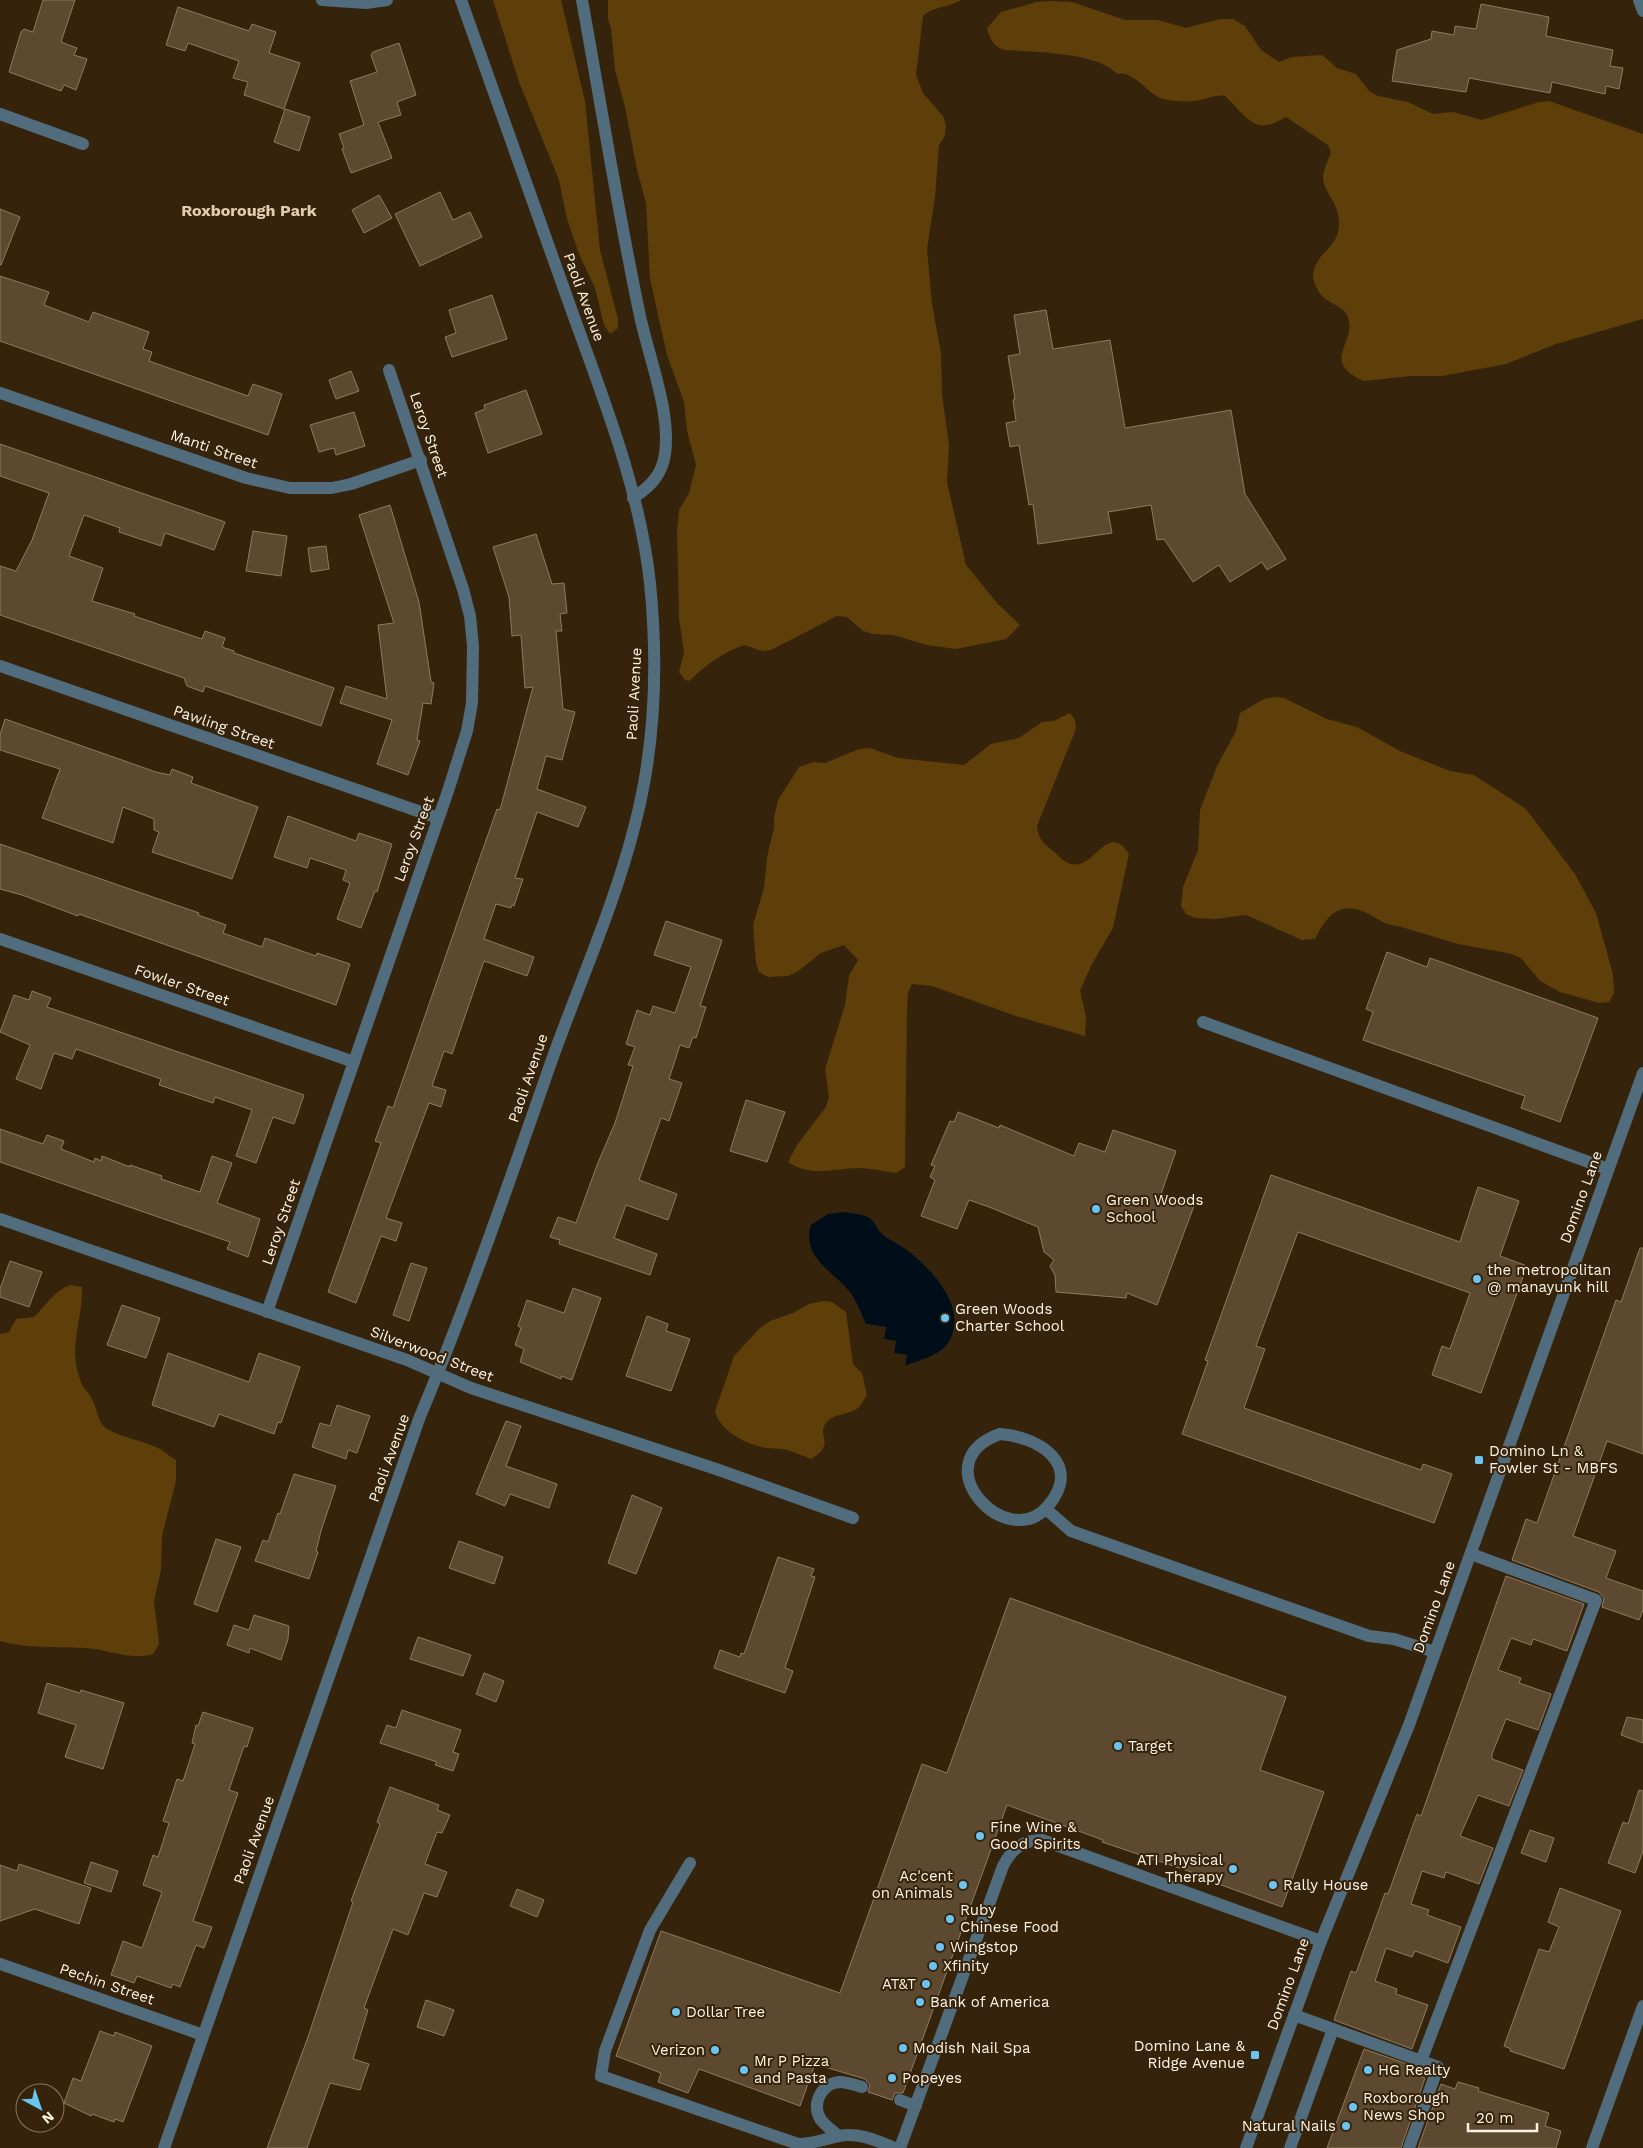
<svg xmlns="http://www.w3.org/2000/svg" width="1643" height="2148" viewBox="0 0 1643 2148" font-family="'Work Sans',sans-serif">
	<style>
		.green { fill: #5e3e09 }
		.water { fill: #000e1a }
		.pier { fill: #35240b }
		.building { fill: #5c4930; stroke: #8e7a5f }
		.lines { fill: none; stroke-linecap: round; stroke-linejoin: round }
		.service { stroke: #506c7d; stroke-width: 12 }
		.minor { stroke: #506c7d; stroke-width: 12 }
		.poi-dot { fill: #6bc3f2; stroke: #35240b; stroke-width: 2 }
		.labels { text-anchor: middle; stroke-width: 4; stroke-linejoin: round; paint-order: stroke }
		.street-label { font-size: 15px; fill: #fef3e4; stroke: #35240b }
		.poi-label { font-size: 15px; fill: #fef3e4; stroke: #35240b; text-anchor: start }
		.neighbourhood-label { font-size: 16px; font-weight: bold; fill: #e2cbaf; stroke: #35240b }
	</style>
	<rect width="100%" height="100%" fill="#35240b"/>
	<g class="green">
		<polygon points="493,0 561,0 585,101 600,250 618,319 618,328 610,334 604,325 595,288 579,254 567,219 559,180 519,82"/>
		<path d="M608,0H961C948,8 933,6 923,16L916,75L923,93L943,116L946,125L945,136L939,145L935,197L927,249L932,304L941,353L942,394L949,445L947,482L966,565L998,604L1020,625L1006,639L956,649L927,645L893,635L873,634L863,631L847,617L837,616L771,650L762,651L744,645C723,652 705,666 689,681L685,680L679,672L684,653L679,618L677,530L679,510L689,493L696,465L687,431L684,402L667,355L650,279L646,203L637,170L625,107L615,70L611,28L608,19Z"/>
		<path d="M1051,1L1072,2L1125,20H1158L1186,28L1220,19H1233L1245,26L1261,50L1279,62L1292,57L1322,55L1337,68L1356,74L1369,91L1378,96L1408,102L1433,114L1453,112L1482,120L1539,102L1549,101L1643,134V319L1556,344L1506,364L1442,376H1411L1364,381C1319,361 1357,344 1348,317C1345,308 1334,305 1327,300C1320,296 1315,286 1313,278C1313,255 1334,250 1338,232C1344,204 1323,195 1323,177C1324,168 1328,160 1331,152L1328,145L1286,117C1280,120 1274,124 1267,125C1250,129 1236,105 1225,96C1214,94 1206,100 1195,101C1186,102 1172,101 1163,99C1148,95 1134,70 1117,74C1099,52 1032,52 1004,50C994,47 989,38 987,28L1001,12L1037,2Z"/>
		<path d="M1275,697L1284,698L1327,719L1357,727L1400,751L1450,771L1474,775L1526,809L1575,874L1596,913L1613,974L1614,993L1609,1002L1599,1003L1560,992L1540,981L1521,958L1512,954L1458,944L1398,926C1383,925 1375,916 1362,911C1337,901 1325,919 1315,939L1302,940L1246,915L1216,919L1195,918L1186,914L1181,906L1183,887L1198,850L1200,810L1217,766L1236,731L1240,713L1264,699Z"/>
		<path d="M1070,713L1075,720L1076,729L1037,826C1038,838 1043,843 1053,851C1058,855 1063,861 1068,863C1094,874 1106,819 1129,854L1113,928L1092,964L1080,990L1086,1017L1085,1036L1016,1016L932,986L912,984L908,993L907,1012L905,1167L896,1173C883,1171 870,1168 857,1168C832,1169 811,1177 788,1162L797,1145L826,1107L829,1097L825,1069L845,1005L849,976L858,960L844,945L821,953L797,972L788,976L768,977L759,972L756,963L753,925L764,888L767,857L774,828V818L778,800L799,767L814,762L825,763L859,749L870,748L898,758L964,765L991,744L1019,738L1042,722L1053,721Z"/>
		<path d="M71,1285L82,1287C83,1320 67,1348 81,1382C84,1389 90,1394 93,1401C98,1411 97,1422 106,1428C123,1439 143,1440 160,1449C165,1452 170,1457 176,1460V1481L162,1536L161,1570L154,1601L159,1644L153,1654C132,1661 107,1649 85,1648C56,1646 28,1649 0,1641V1334L9,1332L16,1319L34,1317C47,1305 53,1291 71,1285Z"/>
		<path d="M824,1301L832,1302L846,1312L853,1364L862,1373L867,1395C864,1399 861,1406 858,1408C849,1415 834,1413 826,1423C816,1436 837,1444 811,1459C804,1456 797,1453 790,1451C782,1448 774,1449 766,1448C748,1445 719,1431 715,1411L734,1356L760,1328L770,1321L793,1313L809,1304Z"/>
	</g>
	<path class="water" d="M842,1212C850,1213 865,1214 871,1219C876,1223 877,1230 882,1234C890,1241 900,1244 908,1251C932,1269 970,1310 948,1343C938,1357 920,1359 905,1366L907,1355L894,1353L896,1341L884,1339L886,1327L866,1324C861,1313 857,1302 850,1292C833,1271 801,1257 811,1225L828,1214Z"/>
	<polygon class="pier" points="866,1324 886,1327 884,1339 896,1341 894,1353 907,1355 905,1366 903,1366 904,1357 892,1355 893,1343 882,1340 883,1329 866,1326"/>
	<g class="building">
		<polygon points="43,0 75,0 61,42 77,48 74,55 87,59 76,90 64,85 61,91 9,72 21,32 24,29 33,32"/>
		<polygon points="1481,4 1549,17 1546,36 1613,50 1610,66 1623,68 1619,89 1606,86 1605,94 1552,82 1550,93 1469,78 1466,92 1392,81 1397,50 1431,39 1432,31 1454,35 1455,26 1476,29"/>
		<polygon points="178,7 249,31 252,24 276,32 269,53 300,63 284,109 244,95 248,82 233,78 239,61 188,43 185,51 166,45"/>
		<polygon points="399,43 416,95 397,102 401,115 378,122 392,158 351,173 342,149 344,148 339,134 364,125 350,81 377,72 371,55 373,52"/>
		<polygon points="285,109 310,117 299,151 274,142"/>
		<polygon points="440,192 453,220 470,212 482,237 420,266 395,214"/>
		<polygon points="379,195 392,218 364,233 352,210"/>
		<polygon points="0,209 20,217 1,265 0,265"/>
		<polygon points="0,276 49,292 44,305 89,322 93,312 149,332 143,349 152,352 149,361 248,396 253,384 282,394 268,435 0,341"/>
		<polygon points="492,295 507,339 452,357 445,337 456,333 449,310"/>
		<polygon points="1046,310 1053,349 1110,340 1125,428 1231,410 1245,494 1286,559 1267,570 1262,562 1230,582 1219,565 1193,582 1164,539 1157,540 1151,505 1108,512 1112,533 1038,544 1033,504 1029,505 1019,445 1010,447 1006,423 1016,421 1013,400 1015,399 1008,356 1020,354 1014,315"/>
		<polygon points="351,371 359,391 336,399 329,380"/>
		<polygon points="526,390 542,434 488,453 475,413 485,409 484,405"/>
		<polygon points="354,412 365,446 336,455 334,448 319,452 310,425"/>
		<polygon points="0,444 225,522 214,550 165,533 161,546 119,532 120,528 84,515 69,556 103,568 92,601 135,614 134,616 202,639 205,631 225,638 222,647 234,651 234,653 334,688 321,726 205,686 203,692 187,686 184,678 0,615 0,566 16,571 32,540 49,493 0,476"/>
		<polygon points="390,505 419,602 431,682 434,683 431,704 423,703 417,740 420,741 408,775 377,764 392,720 340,703 346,686 387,699 378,625 394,623 359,515"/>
		<polygon points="253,531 287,536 281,576 246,571"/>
		<polygon points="536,534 552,584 564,583 567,613 560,614 562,631 556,631 563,709 575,712 562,760 546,756 537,789 586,807 578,827 537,812 515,878 523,879 514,906 512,905 511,908 496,904 484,939 534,957 527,976 484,961 452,1054 444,1051 432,1086 446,1090 441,1107 429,1103 386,1218 402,1223 396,1241 381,1236 356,1303 328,1292 381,1143 375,1141 388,1106 393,1108 479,860 497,809 500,810 533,687 525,688 521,635 512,636 509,597 493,547"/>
		<polygon points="326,546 329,569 311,572 308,548"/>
		<polygon points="5,719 156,772 170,775 172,769 193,777 191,783 258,807 232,879 152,852 159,832 154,830 154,819 123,807 113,843 42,818 60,769 0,750 0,735"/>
		<polygon points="288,816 356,841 359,833 392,844 377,892 375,891 361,928 337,919 350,883 343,880 346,870 310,858 307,868 274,857"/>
		<polygon points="0,844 199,913 198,915 226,925 223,933 262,947 265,938 316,956 317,953 350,964 336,1005 79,914 78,916 22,895 0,889"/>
		<polygon points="666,921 722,940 700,1006 706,1007 696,1038 693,1037 689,1048 680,1045 669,1079 682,1083 669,1121 661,1118 639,1180 677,1194 668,1220 626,1205 614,1238 657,1254 650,1275 559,1244 560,1240 550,1237 558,1217 576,1223 597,1165 615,1123 633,1066 628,1065 635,1047 626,1044 637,1010 650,1015 653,1006 675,1013 691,967 654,955"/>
		<polygon points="1387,952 1427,967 1430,958 1598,1018 1560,1122 1521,1108 1525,1096 1363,1040 1373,1012 1366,1009"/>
		<polygon points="32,991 51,998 47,1007 304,1095 294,1124 273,1117 256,1163 236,1156 252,1110 215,1097 213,1103 159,1085 161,1079 76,1049 72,1059 54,1053 41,1089 16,1079 30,1045 0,1032 14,995 29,1000"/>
		<polygon points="746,1100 785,1112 767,1162 730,1151"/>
		<polygon points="958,1112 999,1128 1000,1125 1074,1156 1079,1143 1105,1152 1113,1130 1176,1151 1161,1194 1194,1206 1157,1305 1127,1293 1126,1298 1056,1292 1055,1275 1050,1266 1054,1260 1044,1252 1038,1227 989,1207 969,1200 957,1229 921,1216 935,1180 930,1177 935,1166 931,1165 950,1121 954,1122"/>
		<polygon points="0,1129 43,1144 47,1135 64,1141 61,1149 94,1162 95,1158 101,1161 102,1156 130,1167 130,1165 162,1176 161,1179 200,1192 212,1156 232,1163 217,1203 260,1219 248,1257 227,1249 230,1242 0,1162"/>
		<polygon points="1271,1175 1460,1242 1478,1187 1519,1201 1500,1256 1527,1266 1481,1393 1432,1375 1442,1346 1450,1349 1470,1293 1298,1232 1256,1346 1265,1349 1244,1408 1421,1470 1423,1464 1452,1474 1434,1523 1182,1434 1208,1361 1205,1360"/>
		<polygon points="1640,1248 1643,1248 1643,1454 1607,1441 1573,1536 1616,1551 1606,1578 1643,1591 1643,1610 1639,1620 1602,1607 1604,1598 1599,1592 1512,1560 1526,1519 1537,1523 1616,1300 1621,1302"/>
		<polygon points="10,1261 42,1272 29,1307 0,1297 0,1289"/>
		<polygon points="411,1263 427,1268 409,1321 393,1315"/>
		<polygon points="573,1288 601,1298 572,1380 561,1376 561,1379 520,1362 524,1349 515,1345 521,1328 518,1326 527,1300 564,1313"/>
		<polygon points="122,1305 160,1318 146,1358 107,1345"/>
		<polygon points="647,1316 668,1324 666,1331 690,1339 671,1391 626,1376"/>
		<polygon points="168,1353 249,1382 259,1353 300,1367 281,1423 278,1422 274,1434 219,1414 214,1427 152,1405"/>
		<polygon points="337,1405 370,1416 357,1453 348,1450 346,1459 312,1447 320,1423 330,1426"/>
		<polygon points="506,1421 521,1426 506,1466 557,1484 549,1508 510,1494 505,1506 476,1494"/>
		<polygon points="294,1474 336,1486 321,1531 316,1551 318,1552 309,1579 255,1561 263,1540 268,1542 278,1513 280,1514"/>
		<polygon points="632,1495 662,1508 636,1574 608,1563"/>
		<polygon points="216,1539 241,1547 217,1612 194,1604"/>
		<polygon points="459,1541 503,1557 494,1584 449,1568"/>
		<polygon points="778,1557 814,1569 811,1576 815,1577 785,1668 793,1671 785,1693 714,1668 720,1650 740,1657 741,1653 744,1654"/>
		<polygon points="1506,1576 1584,1604 1567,1651 1533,1639 1531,1645 1511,1638 1498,1670 1521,1678 1519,1683 1551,1694 1538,1730 1506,1719 1492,1754 1492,1759 1523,1770 1509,1806 1478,1795 1460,1836 1493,1848 1479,1884 1446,1872 1444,1878 1422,1871 1411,1904 1429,1910 1427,1915 1461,1927 1448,1963 1415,1951 1412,1957 1386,1948 1375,1981 1397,1989 1396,1994 1428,2005 1412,2049 1334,2020 1351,1971 1356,1973 1385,1893 1388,1894 1417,1814 1421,1816"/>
		<polygon points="1010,1598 1286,1697 1260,1770 1324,1792 1282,1907 1202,1878 1203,1876 1102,1842 1103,1840 1007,1805 903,2093 895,2093 892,2100 868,2092 870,2085 865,2079 815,2064 800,2106 699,2069 688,2093 658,2082 661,2073 616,2056 661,1931 840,1993 922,1764 947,1773"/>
		<polygon points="254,1615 289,1626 288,1639 281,1660 250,1648 249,1653 227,1645 234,1625 249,1630"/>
		<polygon points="418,1637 471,1655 463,1676 410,1659"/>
		<polygon points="484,1673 504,1681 496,1702 476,1694"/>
		<polygon points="47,1683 80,1693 81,1690 124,1703 103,1769 65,1757 76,1725 38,1713"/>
		<polygon points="402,1710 461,1730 453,1752 459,1754 453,1771 435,1765 437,1762 380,1743 387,1725 396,1728"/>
		<polygon points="203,1712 253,1728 247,1747 244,1746 229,1790 238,1793 193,1921 212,1927 204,1948 196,1945 180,1987 173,1984 171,1988 137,1976 134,1983 111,1975 123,1941 142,1948 162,1892 143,1885 153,1855 158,1857 169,1823 163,1821 177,1779 183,1781 195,1744 192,1743 196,1725 198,1726"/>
		<polygon points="1627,1717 1643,1720 1643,1743 1621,1735"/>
		<polygon points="390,1787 439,1805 437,1810 450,1815 442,1833 437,1832 425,1864 447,1872 437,1897 424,1893 408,1935 393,1929 364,2008 368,2010 353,2059 369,2064 360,2090 330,2083 307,2148 267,2148 308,2037 353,1902 351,1901 380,1824 377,1822"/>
		<polygon points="1639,1790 1643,1791 1643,1851 1635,1873 1608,1863 1623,1822 1628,1824"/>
		<polygon points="1530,1830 1554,1838 1546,1862 1521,1853"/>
		<polygon points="91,1862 118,1871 111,1892 84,1883"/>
		<polygon points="19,1864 91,1888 79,1924 35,1909 0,1921 0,1865 17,1871"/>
		<polygon points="1560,1888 1621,1911 1564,2069 1510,2051 1511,2049 1504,2046 1539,1949 1549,1952 1559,1927 1548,1922"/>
		<polygon points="517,1889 544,1900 537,1917 510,1906"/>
		<polygon points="426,2000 454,2010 444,2036 417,2027"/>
		<polygon points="100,2031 114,2036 115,2032 152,2046 123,2122 115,2119 114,2122 92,2114 91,2116 64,2103 73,2078 81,2081"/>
		<polygon points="1364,2049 1407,2064 1405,2071 1425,2078 1401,2148 1327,2148"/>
		<polygon points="1458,2082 1479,2088 1478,2091 1549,2113 1545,2126 1561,2131 1556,2148 1418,2148 1441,2084 1455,2089"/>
	</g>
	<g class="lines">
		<g class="service">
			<path d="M582,0C601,105 618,212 640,316C649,358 671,412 665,454C662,475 650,487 633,498"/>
			<polyline points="1203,1022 1608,1169"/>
			<path d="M1000,1434C1040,1437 1083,1465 1048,1506C1007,1555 921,1462 1000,1434Z"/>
			<polyline points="1046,1509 1071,1531 1369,1636 1394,1639 1435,1652"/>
			<path d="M690,1863L650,1930L605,2051L601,2076L798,2144C813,2144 824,2139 839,2136C859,2132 877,2141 895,2148"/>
			<polyline points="1294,2015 1438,2067 1409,2148"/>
			<polyline points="1421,2061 1596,1600 1471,1554"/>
			<polyline points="900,2100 916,2106"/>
			<path d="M838,2136C833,2131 826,2126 821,2120C811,2104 821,2084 839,2082C847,2082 855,2085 862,2087"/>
			<path d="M900,2148L1003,1866C1012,1849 1022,1840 1042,1840L1321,1941"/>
			<polyline points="1290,2148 1333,2029"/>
		</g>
		<g class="minor">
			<polyline points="322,0 366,3 387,0"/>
			<polyline points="1639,0 1643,11"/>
			<polyline points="0,114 83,144"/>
			<polyline points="0,393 246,478 290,488 332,488 351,484 421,460"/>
			<polyline points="0,666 438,818"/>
			<polyline points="0,939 354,1062"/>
			<polyline points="0,1219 407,1360 471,1388 716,1469 853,1518"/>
			<polyline points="267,1312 448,791 467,731 472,703 473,646 470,616 463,589 389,370"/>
			<polyline points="0,1964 203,2035"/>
			<path d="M164,2148L419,1419C467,1304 508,1186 549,1068C577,988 613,910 634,828C655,750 658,663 650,583C640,491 605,403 574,317C536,212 499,106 461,0"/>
			<polyline points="1246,2148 1321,1941 1409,1725 1643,1073"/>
			<polyline points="1592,2148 1643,2006"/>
		</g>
	</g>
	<g class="poi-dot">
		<circle cx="1096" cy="1209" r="5"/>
		<circle cx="1477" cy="1279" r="5"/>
		<circle cx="945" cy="1318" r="5"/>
		<rect x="1474" y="1455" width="10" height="10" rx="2.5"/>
		<circle cx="1118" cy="1746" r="5"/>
		<circle cx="980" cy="1836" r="5"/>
		<circle cx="1233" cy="1869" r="5"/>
		<circle cx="963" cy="1885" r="5"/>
		<circle cx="1273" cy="1885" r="5"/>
		<circle cx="950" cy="1919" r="5"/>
		<circle cx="940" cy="1947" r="5"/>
		<circle cx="933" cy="1966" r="5"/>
		<circle cx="926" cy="1984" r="5"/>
		<circle cx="920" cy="2002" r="5"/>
		<circle cx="676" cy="2012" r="5"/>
		<circle cx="903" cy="2048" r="5"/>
		<circle cx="715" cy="2050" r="5"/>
		<rect x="1250" y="2050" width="10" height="10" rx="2.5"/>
		<circle cx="744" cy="2070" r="5"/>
		<circle cx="1368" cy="2070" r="5"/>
		<circle cx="892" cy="2078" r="5"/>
		<circle cx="1353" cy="2107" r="5"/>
		<circle cx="1346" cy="2126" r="5"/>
	</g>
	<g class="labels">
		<g class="street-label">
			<text transform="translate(584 297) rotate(70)" y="5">Paoli Avenue</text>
			<text transform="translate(429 435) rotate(71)" y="5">Leroy Street</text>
			<text transform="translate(214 449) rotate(19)" y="5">Manti Street</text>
			<text transform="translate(634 694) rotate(-87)" y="5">Paoli Avenue</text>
			<text transform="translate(224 727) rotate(19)" y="5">Pawling Street</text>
			<text transform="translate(414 839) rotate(-70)" y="5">Leroy Street</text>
			<text transform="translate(182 985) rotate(19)" y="5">Fowler Street</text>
			<text transform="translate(528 1078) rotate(-71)" y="5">Paoli Avenue</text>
			<text transform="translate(1581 1197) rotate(-70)" y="5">Domino Lane</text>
			<text transform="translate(281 1222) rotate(-71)" y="5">Leroy Street</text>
			<text transform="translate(432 1354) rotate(21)" y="5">Silverwood Street</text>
			<text transform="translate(389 1458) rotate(-70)" y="5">Paoli Avenue</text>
			<text transform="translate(1434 1607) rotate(-70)" y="5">Domino Lane</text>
			<text transform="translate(254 1840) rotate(-70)" y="5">Paoli Avenue</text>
			<text transform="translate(107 1984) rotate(19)" y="5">Pechin Street</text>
			<text transform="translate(1288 1984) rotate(-70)" y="5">Domino Lane</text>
		</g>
		<g class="poi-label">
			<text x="1106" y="1205">Green Woods<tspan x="1106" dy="17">School</tspan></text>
			<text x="1487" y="1275">the metropolitan<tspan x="1487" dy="17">@ manayunk hill</tspan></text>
			<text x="955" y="1314">Green Woods<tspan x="955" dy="17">Charter School</tspan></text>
			<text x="1489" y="1456">Domino Ln &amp;<tspan x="1489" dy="17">Fowler St - MBFS</tspan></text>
			<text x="1128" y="1751">Target</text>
			<text x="990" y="1832">Fine Wine &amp;<tspan x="990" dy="17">Good Spirits</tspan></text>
			<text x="1223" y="1865" text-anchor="end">ATI Physical<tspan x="1223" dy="17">Therapy</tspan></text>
			<text x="953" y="1881" text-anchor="end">Ac'cent<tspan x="953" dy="17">on Animals</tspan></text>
			<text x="1283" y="1890">Rally House</text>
			<text x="960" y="1915">Ruby<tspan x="960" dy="17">Chinese Food</tspan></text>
			<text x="950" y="1952">Wingstop</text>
			<text x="943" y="1971">Xfinity</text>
			<text x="916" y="1989" text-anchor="end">AT&amp;T</text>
			<text x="930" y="2007">Bank of America</text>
			<text x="686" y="2017">Dollar Tree</text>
			<text x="1245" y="2051" text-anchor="end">Domino Lane &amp;<tspan x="1245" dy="17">Ridge Avenue</tspan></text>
			<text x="913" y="2053">Modish Nail Spa</text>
			<text x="705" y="2055" text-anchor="end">Verizon</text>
			<text x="754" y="2066">Mr P Pizza<tspan x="754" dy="17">and Pasta</tspan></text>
			<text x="1378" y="2075">HG Realty</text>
			<text x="902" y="2083">Popeyes</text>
			<text x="1363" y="2103">Roxborough<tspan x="1363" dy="17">News Shop</tspan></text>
			<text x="1336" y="2131" text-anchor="end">Natural Nails</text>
		</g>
		<g class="neighbourhood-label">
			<text x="249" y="216">Roxborough Park</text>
		</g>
	</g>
	<g transform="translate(40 2108) rotate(140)"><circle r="24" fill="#35240b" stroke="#857762"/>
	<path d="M0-4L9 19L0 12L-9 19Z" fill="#6bc3f2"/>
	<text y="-8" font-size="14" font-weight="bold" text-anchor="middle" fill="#fef3e4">N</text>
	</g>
	<path d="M1468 2123v8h69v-8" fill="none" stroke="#fef3e4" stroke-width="2.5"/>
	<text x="1476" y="2123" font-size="15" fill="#fef3e4" stroke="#35240b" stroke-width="4" paint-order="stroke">20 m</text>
</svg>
